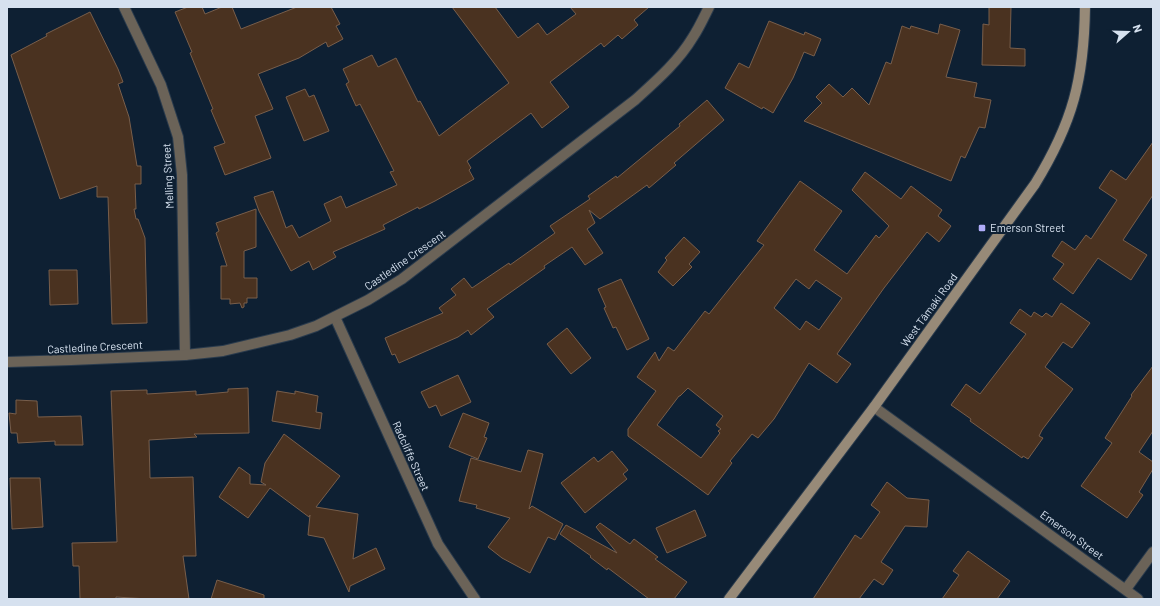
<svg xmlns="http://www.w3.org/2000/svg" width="1160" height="606" viewBox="0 0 1160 606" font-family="Barlow,sans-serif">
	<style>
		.building { fill: #4a3220; stroke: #785e4b; fill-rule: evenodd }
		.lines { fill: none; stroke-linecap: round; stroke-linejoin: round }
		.street-casing { stroke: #2a3b4d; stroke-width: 12 }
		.secondary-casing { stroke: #2a3b4d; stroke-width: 12 }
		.street { stroke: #6b6358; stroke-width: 10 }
		.secondary { stroke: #978a78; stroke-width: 10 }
		.poi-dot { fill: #b0adfa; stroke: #0e2033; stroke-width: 1.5 }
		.labels { text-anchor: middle; stroke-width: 4; stroke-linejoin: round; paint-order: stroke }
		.street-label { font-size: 11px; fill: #d6e1ef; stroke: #0e2033 }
		.poi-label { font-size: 11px; fill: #d6e1ef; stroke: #0e2033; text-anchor: start }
	</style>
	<rect width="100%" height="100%" fill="#0e2033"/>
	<g class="building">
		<polygon points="188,7 202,7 205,14 222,7 232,7 241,29 297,7 331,7 340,24 336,26 343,39 328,47 326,42 299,58 258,74 273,109 255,116 271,158 225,175 214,147 225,143 211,110 213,109 190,53 192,52 175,12"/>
		<polygon points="452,7 495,7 518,38 538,23 547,35 576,14 570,7 649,7 634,20 638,25 622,39 618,35 604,47 601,43 550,82 569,107 542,128 531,113 467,161 471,168 469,170 474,179 435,201 419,209 418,207 383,225 385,229 333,252 336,257 313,270 309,261 291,271 259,211 254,197 273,191 286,228 292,225 299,238 331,221 324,204 341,196 346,208 397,185 390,172 394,171 360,104 356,106 346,84 349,82 343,69 372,55 378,67 396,58 418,102 420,101 439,136 509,83"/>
		<polygon points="989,7 1011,7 1010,48 1025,49 1025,66 982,65 983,24 989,25"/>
		<polygon points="90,12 118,69 123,82 118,84 129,117 137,166 141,166 141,184 135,184 136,209 134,209 136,219 138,219 145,238 147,323 112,324 108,197 97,197 97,186 60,199 11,55 47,36 46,34"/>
		<polygon points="769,21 804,35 805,32 821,39 814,56 804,52 793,78 773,113 763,107 762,109 725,88 739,63 749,68"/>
		<polygon points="940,24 960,30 946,77 977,83 974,97 991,100 985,128 979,127 965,158 961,156 951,181 804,121 822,103 816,97 829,84 843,97 852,88 869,105 886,62 891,64 902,26 910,29 911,26 938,34"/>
		<polygon points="305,89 309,97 314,95 329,131 304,141 286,97"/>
		<polygon points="707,100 724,120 674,163 676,165 649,188 647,185 600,219 589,210 595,223 587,229 603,253 585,265 572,247 544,266 545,268 487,309 494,317 471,335 468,330 458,337 399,363 395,354 392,355 385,338 443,313 439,308 456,295 451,289 464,278 472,288 509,263 510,265 555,233 550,226 590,199 588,196 616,176 617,178 680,126 679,124"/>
		<polygon points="1153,142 1153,195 1123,240 1147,255 1131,280 1098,258 1073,294 1053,279 1064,264 1052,256 1062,241 1075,250 1086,235 1091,239 1117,200 1099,188 1111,170 1126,180"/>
		<path d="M865,172L901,199L911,186L942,210L938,216L951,226L939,242L927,232L884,288L837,354L851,364L837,383L809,363L774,419L758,438L752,434L730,461L732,463L708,495L628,436V429L656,391L637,377L655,352L659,361L668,347L674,351L705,311L709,314L764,245L757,241L800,181L842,211L814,250L847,274L876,235L879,238L889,226L852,190ZM796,279L809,289L816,280L842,298L819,330L806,321L800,330L774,308ZM688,388L723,416L716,425L721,429L718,431L720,433L701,458L657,425L679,396H680Z"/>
		<polygon points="256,209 256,247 244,251 244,278 257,278 257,298 247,298 247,303 244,303 244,307 242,308 240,303 230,304 230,299 221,299 221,266 227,266 216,233 219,231 216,223"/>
		<polygon points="684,237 700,252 689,264 692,267 673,286 658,272 667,260 665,258"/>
		<polygon points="49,270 77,270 78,304 50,305"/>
		<polygon points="621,279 649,339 627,350 616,327 613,328 604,308 606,307 598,289"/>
		<polygon points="1061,303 1090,323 1072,348 1063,342 1045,367 1073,389 1042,430 1039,436 1043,438 1028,459 1023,456 1022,458 970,421 971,419 951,405 966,384 980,394 1026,334 1010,323 1020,309 1031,317 1034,312 1042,317 1046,313 1052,317"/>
		<polygon points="567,328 591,358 571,374 547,344"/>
		<polygon points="1153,366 1153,431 1139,452 1153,462 1153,469 1139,492 1143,495 1127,518 1081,486 1112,443 1105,438 1132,396 1131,395"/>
		<polygon points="458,375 471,402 441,416 436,405 429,408 421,392"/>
		<polygon points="248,388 249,433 194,434 197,437 149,440 150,478 193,477 196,556 183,556 189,599 148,599 116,597 116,599 80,599 79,566 73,566 72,543 117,542 111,391 147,390 147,394 196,391 196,395 228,392 228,389"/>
		<polygon points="277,391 295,394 295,391 318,396 316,412 322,413 320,429 272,421"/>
		<polygon points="16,400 37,401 38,417 81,416 83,445 55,445 55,441 18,443 17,433 11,433 9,413 16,414"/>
		<polygon points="463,413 489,423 484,437 487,438 478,459 449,447"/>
		<polygon points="284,434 340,476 316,507 358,514 353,559 376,548 385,569 350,586 349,592 324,538 308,535 310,515 309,517 270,488 248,518 219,497 239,467 250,475 250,484 266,485 261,482 265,463"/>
		<polygon points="528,450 543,454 529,509 532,506 563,524 555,540 548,537 530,573 502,558 488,547 510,518 476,508 477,505 459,501 471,458 521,472"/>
		<polygon points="612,451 628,470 623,474 627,479 585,513 561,483 594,457 598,462"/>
		<polygon points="10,478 40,478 43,527 12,529"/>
		<polygon points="887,482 907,498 929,500 927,527 905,526 881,562 893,570 883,585 874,579 859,599 813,599 855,535 861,539 880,512 871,505"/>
		<polygon points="695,510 706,536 667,553 656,528"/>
		<polygon points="600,523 630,544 634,539 658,557 655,559 687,582 674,599 649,599 608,568 607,570 590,557 591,556 560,534 566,525 617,553 596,527"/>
		<polygon points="968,551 1010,581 997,599 942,599 959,575 953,571"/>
		<polygon points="217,580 264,595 264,599 211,599"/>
	</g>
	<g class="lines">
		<defs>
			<g id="street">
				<polyline points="124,7 161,85 178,137 182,175 185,355"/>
				<polyline points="335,317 438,544 475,599"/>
				<path d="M7,362L71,360L185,355L223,351L290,335L316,326L368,300L402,279L635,100C656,81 678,62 693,37C699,28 704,17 709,7"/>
				<polyline points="874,407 1138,599"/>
				<polyline points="1126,589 1153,552"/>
			</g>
			<path id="secondary" d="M729,599L874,407L1035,184C1073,122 1084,79 1085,7"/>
		</defs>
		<use href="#street" class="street-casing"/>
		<use href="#secondary" class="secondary-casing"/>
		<use href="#street" class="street"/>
		<use href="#secondary" class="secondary"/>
	</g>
	<rect class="poi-dot" x="978" y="224" width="8" height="8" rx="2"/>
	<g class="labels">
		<g class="street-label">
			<text transform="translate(168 176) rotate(-93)" y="4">Melling Street</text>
			<text transform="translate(405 260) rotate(-35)" y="4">Castledine Crescent</text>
			<text transform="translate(929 310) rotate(-54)" y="4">West Tāmaki Road</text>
			<text transform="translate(95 347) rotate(-3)" y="4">Castledine Crescent</text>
			<text transform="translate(411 456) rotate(66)" y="4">Radcliffe Street</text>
			<text transform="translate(1072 535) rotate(36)" y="4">Emerson Street</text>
		</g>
		<g class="poi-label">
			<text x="990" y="232">Emerson Street</text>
		</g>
	</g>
	<rect width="1160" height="606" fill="none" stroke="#d6e1ef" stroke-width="16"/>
	<g transform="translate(1128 32) rotate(70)" stroke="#0e2033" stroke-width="3" paint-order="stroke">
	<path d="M0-3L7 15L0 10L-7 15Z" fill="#d6e1ef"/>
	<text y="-6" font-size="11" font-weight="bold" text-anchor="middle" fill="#d6e1ef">N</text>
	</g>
</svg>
